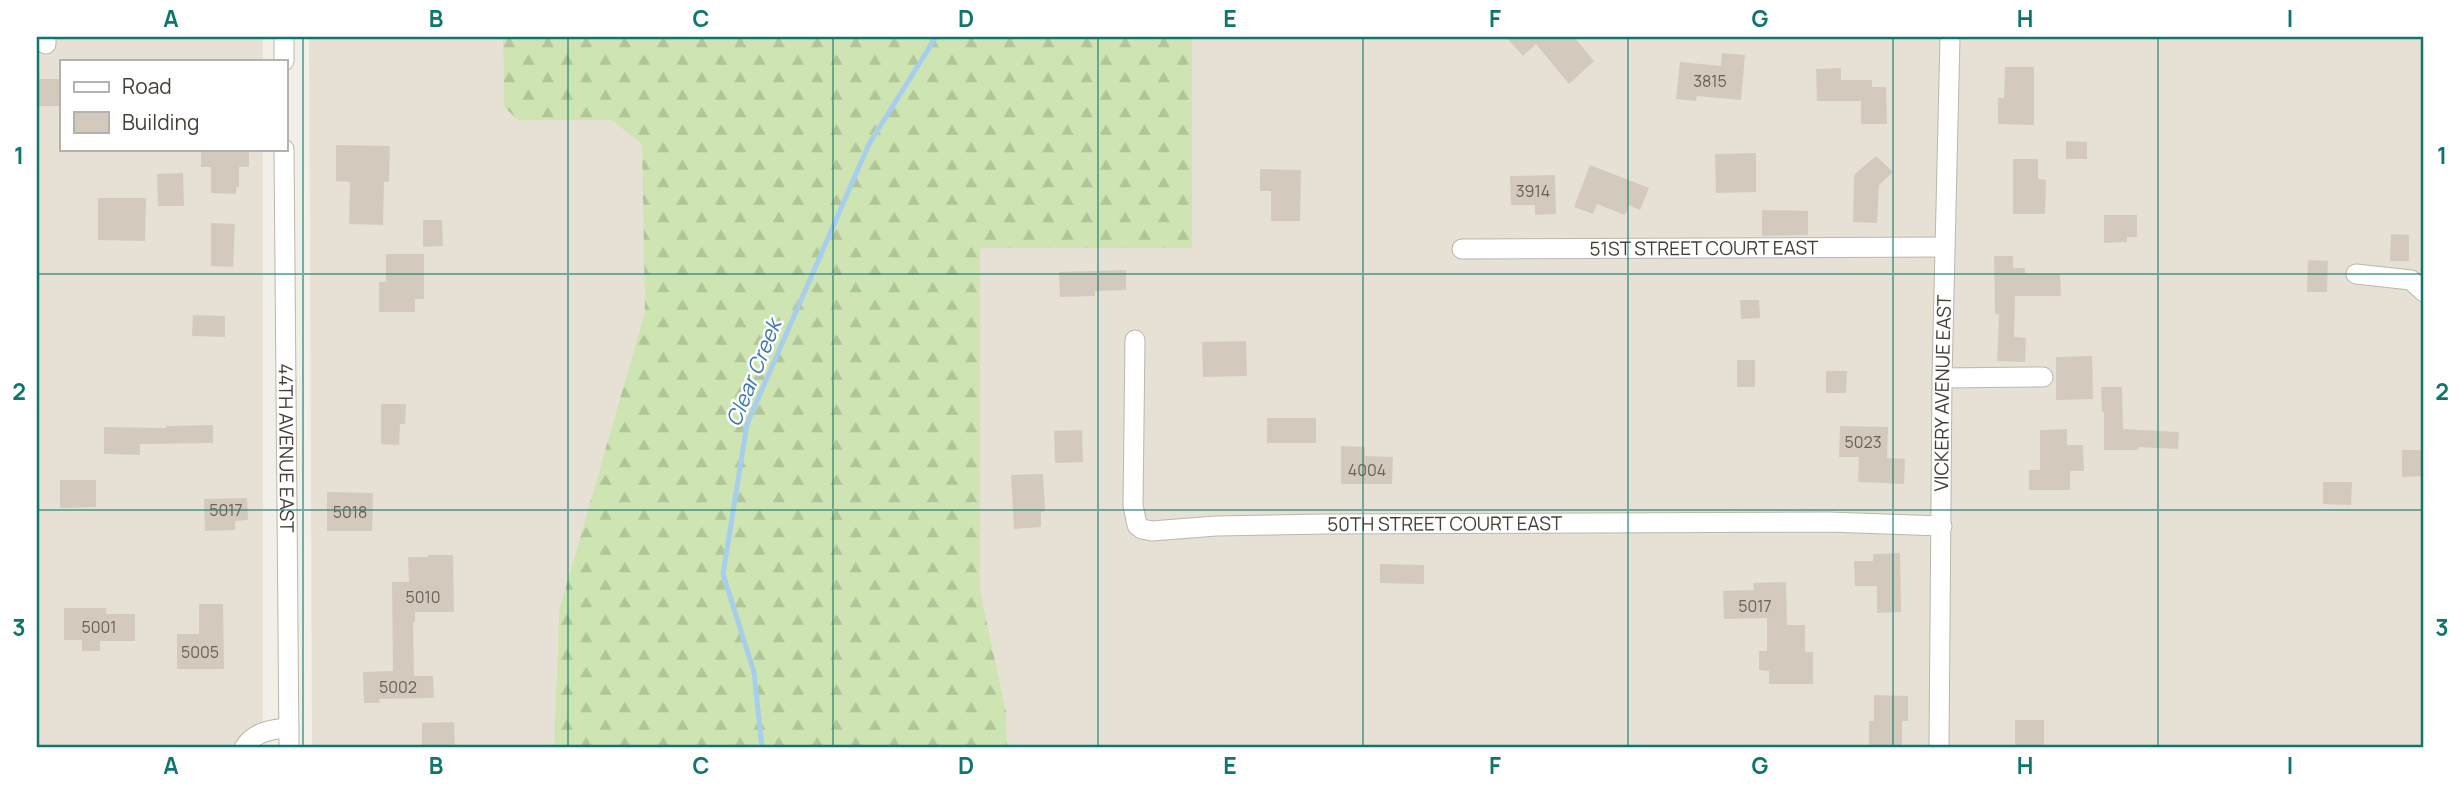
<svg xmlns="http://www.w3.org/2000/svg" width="2461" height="785" viewBox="0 0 2461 785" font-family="Manrope,sans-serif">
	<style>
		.residential { fill: #e6e0d5 }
		.forest { fill: url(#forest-firs) }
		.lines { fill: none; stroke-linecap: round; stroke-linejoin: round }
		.stream { stroke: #a7cfeb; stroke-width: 5 }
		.building { fill: #d3cabd }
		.minor-casing { stroke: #bdb6aa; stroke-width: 21 }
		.minor { stroke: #fff; stroke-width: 19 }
		.grid { fill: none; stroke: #0f766e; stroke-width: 2; stroke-opacity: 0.55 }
		.labels { text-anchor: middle; stroke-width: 5; stroke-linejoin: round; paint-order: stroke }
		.number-label { font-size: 16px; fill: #686258 }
		.street-label { font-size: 19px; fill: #443f36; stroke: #fff }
		.water-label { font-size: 21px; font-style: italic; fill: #3779a9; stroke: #fff }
		.neatline { fill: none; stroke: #0f766e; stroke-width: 2.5 }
		.grid-label { font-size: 23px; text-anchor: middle; font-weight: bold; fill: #0f766e }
	</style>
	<defs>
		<pattern id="forest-firs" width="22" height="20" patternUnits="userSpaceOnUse" patternTransform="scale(1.75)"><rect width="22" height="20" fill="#cee4b2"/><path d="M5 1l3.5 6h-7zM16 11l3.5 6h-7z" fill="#b2c59a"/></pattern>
	</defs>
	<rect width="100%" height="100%" fill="#f2efe7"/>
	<g class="residential">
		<polygon points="37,37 263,37 263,61 61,61 61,149 263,149 263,748 37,748"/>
		<polygon points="309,37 503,37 504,107 518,120 611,120 642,144 645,311 559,611 554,748 312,748"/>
		<polygon points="1192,37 2424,37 2424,748 1007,748 1006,711 980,590 980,248 1192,247"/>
	</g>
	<polygon class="forest" points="503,37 1192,37 1192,248 980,248 980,590 1006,711 1007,748 554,748 559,611 645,311 642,144 611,120 518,120 504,107"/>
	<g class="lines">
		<polyline class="stream" points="762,748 754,672 723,574 747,424 869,144 936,37"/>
	</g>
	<g class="building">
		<polygon points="1506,37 1574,37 1594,61 1569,84 1536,44 1523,56"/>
		<polygon points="1722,53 1745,55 1741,100 1697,96 1696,101 1676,99 1680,62 1721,66"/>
		<polygon points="2005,67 2034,67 2034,125 1998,124 1998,98 2004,98"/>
		<polygon points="1841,68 1841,80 1872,80 1872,87 1886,87 1887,124 1861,124 1861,101 1817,101 1816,69"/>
		<rect x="37" y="79" width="24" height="27"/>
		<polygon points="2066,141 2087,142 2087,159 2066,159"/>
		<polygon points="336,145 390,146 389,182 384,182 383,225 349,224 350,182 336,181"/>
		<polygon points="201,149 249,149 249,167 239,167 239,187 236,187 236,194 211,193 211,167 201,167"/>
		<polygon points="1756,153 1756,192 1716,193 1715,154"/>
		<polygon points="1876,156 1893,172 1879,185 1877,223 1853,222 1854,175"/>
		<polygon points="2013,159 2038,159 2038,179 2046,180 2045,214 2013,214"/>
		<polygon points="1590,165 1649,188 1640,210 1629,205 1625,215 1597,204 1593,214 1574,207"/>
		<polygon points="1260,169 1301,170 1300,221 1271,221 1271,191 1260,191"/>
		<polygon points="183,173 184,206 158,206 157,174"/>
		<polygon points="1555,175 1556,214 1535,215 1535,205 1511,205 1510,176"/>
		<polygon points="98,198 146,198 145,241 98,240"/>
		<polygon points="1762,210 1808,211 1808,235 1762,236"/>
		<polygon points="2104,215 2137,215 2137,237 2127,237 2127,242 2104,243"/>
		<polygon points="423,220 442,220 443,246 423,247"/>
		<polygon points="211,223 235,224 233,267 211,266"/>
		<polygon points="2391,234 2409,235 2409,261 2390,261"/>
		<polygon points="386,254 424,254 424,299 415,299 415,312 379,312 379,282 386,282"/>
		<polygon points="1994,256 2013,256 2013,268 2025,268 2025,274 2060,274 2061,296 2015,296 2014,337 2026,338 2025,362 1997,361 1999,314 1995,314"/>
		<polygon points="2308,260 2328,261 2327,292 2307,292"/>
		<polygon points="1126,270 1126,290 1095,291 1095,296 1060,297 1059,272"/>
		<polygon points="1740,300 1759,300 1760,318 1741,319"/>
		<polygon points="193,315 225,316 225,337 192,336"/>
		<polygon points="1246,341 1247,376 1203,377 1202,342"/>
		<polygon points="2092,356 2093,399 2056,400 2056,357"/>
		<rect x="1737" y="360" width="18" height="27"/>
		<polygon points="1826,371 1847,371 1846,393 1826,393"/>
		<polygon points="2101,387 2122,387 2123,429 2179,432 2178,449 2138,447 2138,450 2104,450 2104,412 2102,412"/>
		<polygon points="381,404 406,404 405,424 400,424 399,445 381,444"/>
		<rect x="1267" y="418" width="49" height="25"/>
		<polygon points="213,425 213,443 140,444 140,455 104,454 104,427 166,428 166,426"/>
		<polygon points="1840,426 1888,427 1887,458 1905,459 1904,484 1858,482 1859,457 1839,457"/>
		<polygon points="2067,429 2067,445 2083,445 2084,471 2070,471 2070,490 2029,490 2029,470 2040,470 2040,430"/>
		<polygon points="1082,430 1083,462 1055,463 1054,431"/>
		<polygon points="1341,446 1365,447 1365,456 1393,457 1392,484 1341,484"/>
		<polygon points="2402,450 2424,450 2424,476 2402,477"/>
		<polygon points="1043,474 1045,511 1041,512 1041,527 1014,529 1011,475"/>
		<polygon points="60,480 96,480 96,507 60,508"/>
		<polygon points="2323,482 2352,482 2351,505 2323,504"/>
		<polygon points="327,492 373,493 372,531 327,531"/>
		<polygon points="247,498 248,520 235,521 235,530 205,531 204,499"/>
		<polygon points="1900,553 1901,612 1877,613 1877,586 1855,586 1854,561 1873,561 1873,554"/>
		<polygon points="428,555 453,555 454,612 415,612 415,622 413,622 414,676 433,676 434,698 379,699 380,703 364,703 363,672 393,671 392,582 409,582 408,557 428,557"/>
		<polygon points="1380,564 1424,565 1424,584 1380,583"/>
		<polygon points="1786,582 1787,625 1805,625 1805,652 1813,652 1813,684 1769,684 1769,671 1759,670 1759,651 1767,651 1767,618 1724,619 1723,591 1754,590 1753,583"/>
		<polygon points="199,604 223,604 224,669 177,669 177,634 199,634"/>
		<polygon points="64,608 106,608 106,614 135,614 135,641 100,641 100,651 82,651 82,640 64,640"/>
		<polygon points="1874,695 1908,696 1908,721 1902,721 1902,748 1869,747 1869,721 1874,721"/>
		<rect x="2015" y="720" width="29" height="28"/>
		<polygon points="454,722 455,748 422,748 422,723"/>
	</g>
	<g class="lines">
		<defs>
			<g id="minor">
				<polyline points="46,37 46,44"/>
				<polyline points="284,61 284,37"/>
				<path id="s1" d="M284,149L289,748"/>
				<path id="s2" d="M1462,249L1945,247"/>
				<polyline points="2356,274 2411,280 2424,292"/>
				<path id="s3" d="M1135,340L1133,505L1137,525L1142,529L1152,531L1216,526L1327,524L1828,522L1942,526"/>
				<polyline points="1942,378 2043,377"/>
				<path d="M244,748C254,732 271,729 289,728"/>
				<path id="s4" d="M1939,748L1942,378L1950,37"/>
			</g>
		</defs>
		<use href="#minor" class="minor-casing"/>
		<use href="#minor" class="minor"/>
	</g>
	<path class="grid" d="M303,37V748M568,37V748M833,37V748M1098,37V748M1363,37V748M1628,37V748M1893,37V748M2158,37V748M37,274H2424M37,510H2424"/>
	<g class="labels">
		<g class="number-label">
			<text x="1710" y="87">3815</text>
			<text x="1533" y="197">3914</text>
			<text x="1863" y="448">5023</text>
			<text x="1367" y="476">4004</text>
			<text x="226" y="516">5017</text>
			<text x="350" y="518">5018</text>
			<text x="423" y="603">5010</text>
			<text x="1755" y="612">5017</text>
			<text x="99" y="633">5001</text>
			<text x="200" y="658">5005</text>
			<text x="398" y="693">5002</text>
		</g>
		<g class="street-label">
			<text dy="7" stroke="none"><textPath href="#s2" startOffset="242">51ST STREET COURT EAST</textPath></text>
			<text dy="7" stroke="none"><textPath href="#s4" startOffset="355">VICKERY AVENUE EAST</textPath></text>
			<text dy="7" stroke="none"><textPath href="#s1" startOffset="299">44TH AVENUE EAST</textPath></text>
			<text dy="7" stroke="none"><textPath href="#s3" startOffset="495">50TH STREET COURT EAST</textPath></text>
		</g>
		<g class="water-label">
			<text transform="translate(754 373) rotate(-68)" y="7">Clear Creek</text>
		</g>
	</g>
	<rect width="2461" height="785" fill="none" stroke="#ffffff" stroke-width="77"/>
	<rect x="60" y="60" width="228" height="91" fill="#ffffff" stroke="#b4b2af" stroke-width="2"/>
	<rect x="74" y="82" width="35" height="10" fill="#ffffff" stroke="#b4b2af" stroke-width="2"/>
	<text x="122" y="94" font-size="21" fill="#443f36">Road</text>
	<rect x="74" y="112" width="35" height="21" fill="#d3cabd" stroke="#b4b2af" stroke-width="2"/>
	<text x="122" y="130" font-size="21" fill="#443f36">Building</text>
	<rect x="38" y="38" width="2384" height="708" class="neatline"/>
	<g class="grid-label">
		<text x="171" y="27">A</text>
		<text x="436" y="27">B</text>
		<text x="701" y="27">C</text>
		<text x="966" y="27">D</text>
		<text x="1230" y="27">E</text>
		<text x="1495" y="27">F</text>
		<text x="1760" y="27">G</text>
		<text x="2025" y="27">H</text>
		<text x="2290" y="27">I</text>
		<text x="19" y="164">1</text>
		<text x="2442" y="164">1</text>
		<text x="19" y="400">2</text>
		<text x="2442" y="400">2</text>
		<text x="19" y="636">3</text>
		<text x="2442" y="636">3</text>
		<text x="171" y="774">A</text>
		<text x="436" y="774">B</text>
		<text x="701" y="774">C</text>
		<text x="966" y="774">D</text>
		<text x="1230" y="774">E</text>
		<text x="1495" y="774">F</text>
		<text x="1760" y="774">G</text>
		<text x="2025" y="774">H</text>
		<text x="2290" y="774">I</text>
	</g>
</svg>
